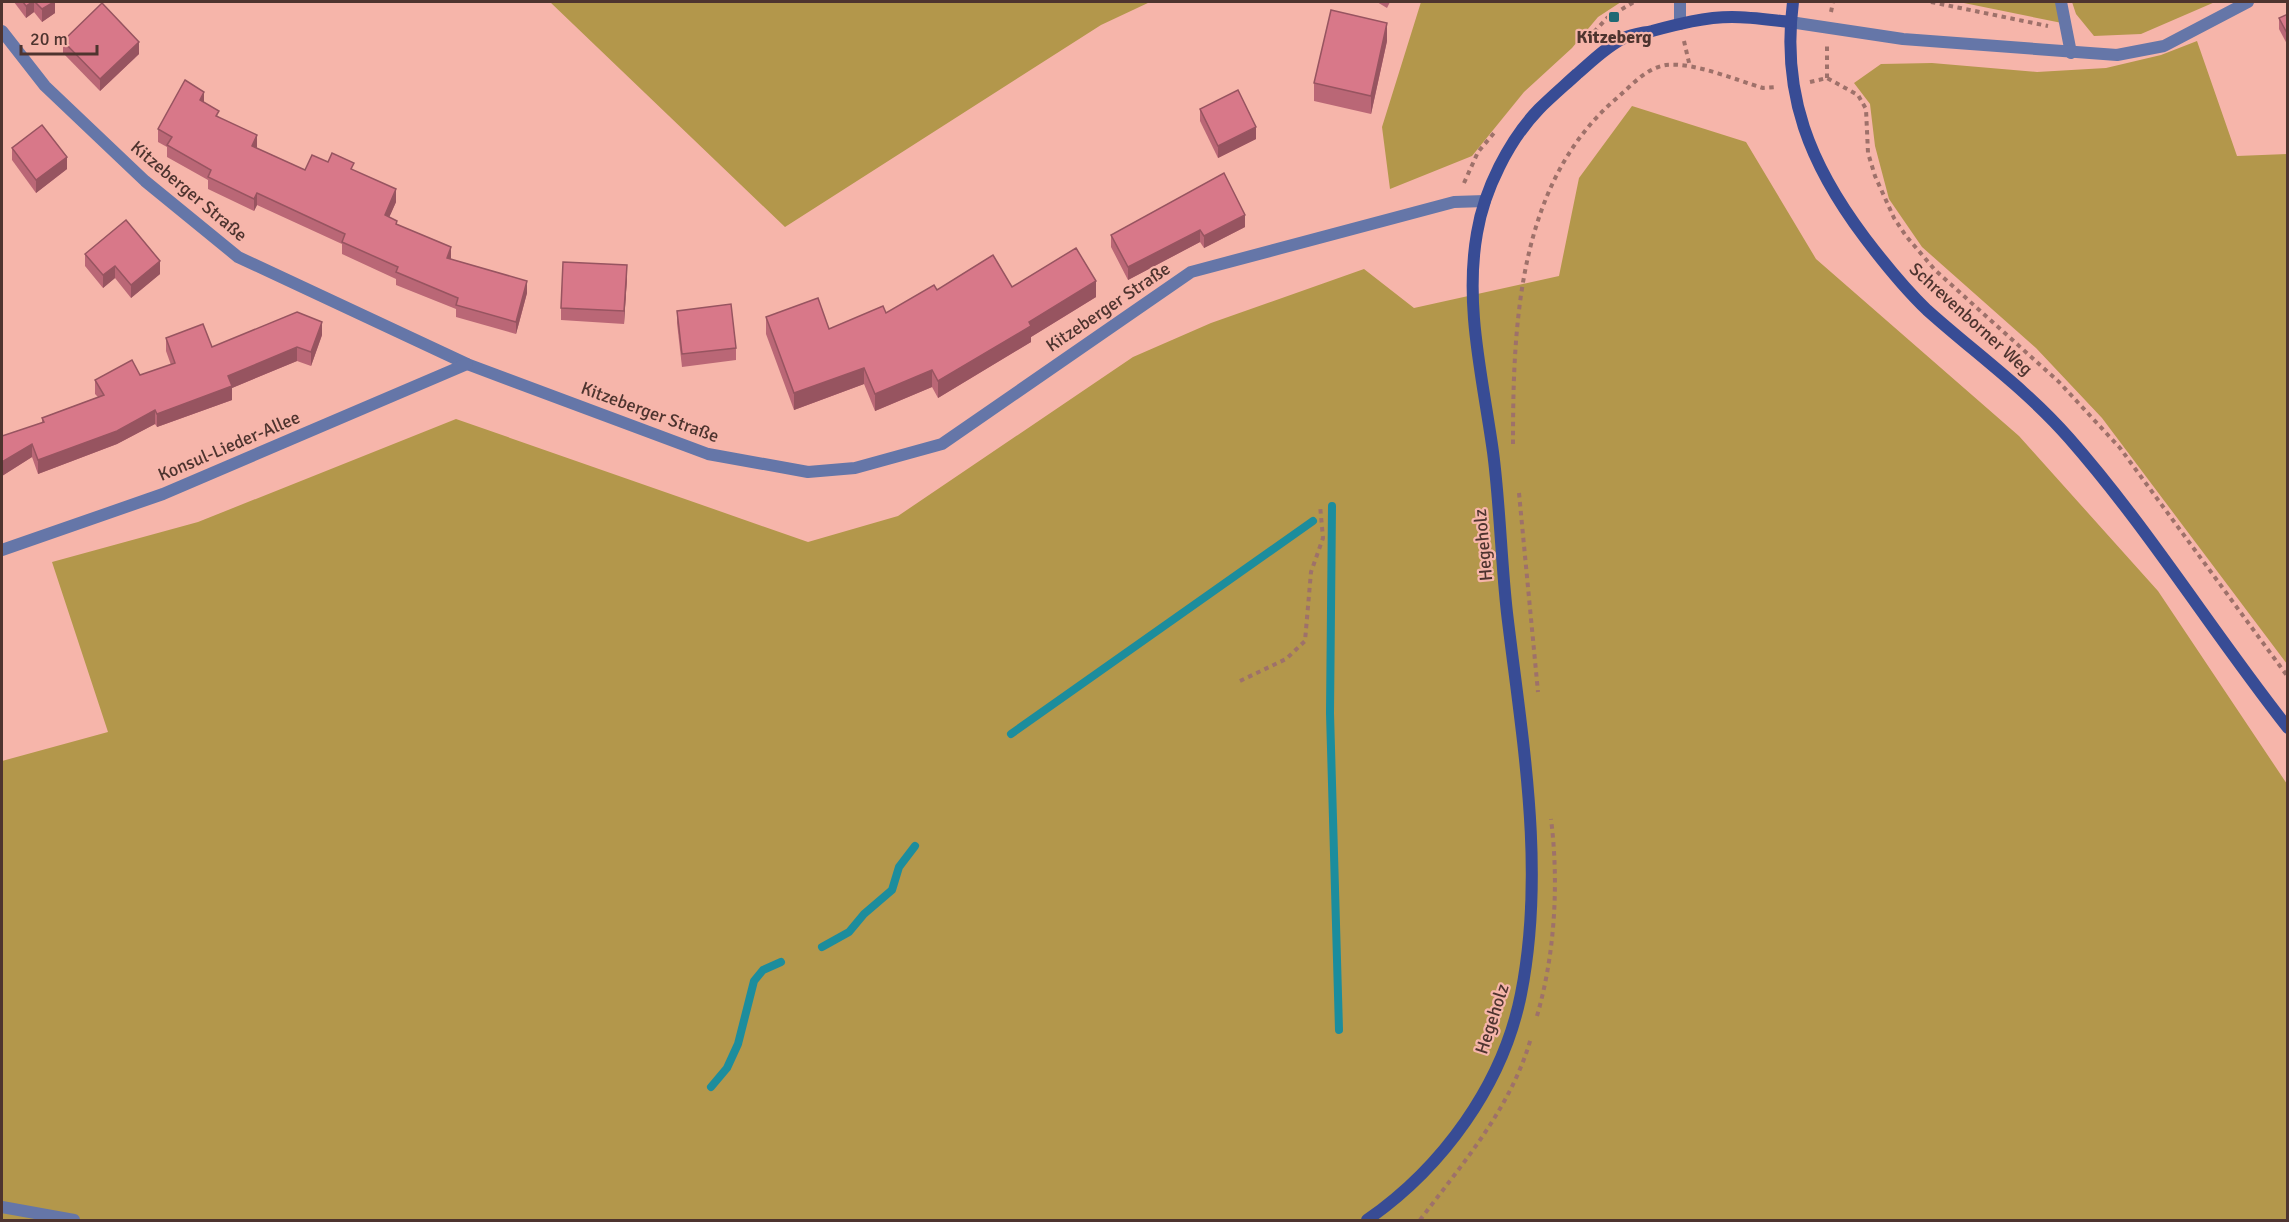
<svg xmlns="http://www.w3.org/2000/svg" width="2289" height="1222" viewBox="0 0 2289 1222" font-family="Signika,sans-serif">
	<style>
		.green { fill: #b3974b }
		.lines { fill: none; stroke-linecap: round; stroke-linejoin: round }
		.stream { stroke: #1c8d9d; stroke-width: 8 }
		.path { stroke: #9e716a; stroke-width: 4; stroke-dasharray: 4.5 4.5; stroke-linecap: butt }
		.lane { stroke: #6576a8; stroke-width: 12 }
		.street { stroke: #6576a8; stroke-width: 12 }
		.secondary { stroke: #384c95; stroke-width: 12 }
		.wall { fill: #ba6776 }
		.shaded-wall { fill: #975460 }
		.building { fill: #d87889; stroke: #975460; stroke-width: 1.5 }
		.poi-dot { fill: #206974; stroke: #f6b5aa; stroke-width: 2 }
		.labels { text-anchor: middle; stroke-width: 4.5; stroke-linejoin: round; paint-order: stroke }
		.poi-label { font-size: 18px; font-weight: bold; fill: #4e342f; stroke: #f6b5aa }
		.street-label { font-size: 18px; fill: #4e342f; stroke: #f6b5aa }
	</style>
	<rect width="100%" height="100%" fill="#f6b5aa"/>
	<g class="green">
		<polygon points="550,2 1150,2 1101,25 785,227"/>
		<polygon points="1421,2 1621,2 1598,17 1572,48 1524,92 1472,156 1390,189 1382,127"/>
		<polygon points="1959,2 2057,2 2062,23"/>
		<polygon points="2072,2 2215,2 2141,34 2094,36 2076,14"/>
		<polygon points="2197,41 2237,156 2287,154 2287,664 2102,418 2036,348 1922,247 1889,199 1875,146 1870,104 1854,83 1881,64 1932,63 2037,72 2106,68 2161,55"/>
		<polygon points="1632,106 1746,142 1816,259 2019,436 2158,591 2287,784 2287,1220 2,1220 2,761 108,732 52,562 198,522 456,419 808,542 898,516 1133,357 1211,323 1364,269 1414,308 1559,276 1579,178"/>
	</g>
	<g class="lines">
		<g class="stream">
			<polyline points="1332,506 1330,713 1339,1030"/>
			<polyline points="1011,734 1313,521"/>
			<polyline points="822,947 849,932 864,914 892,890 899,867 915,846"/>
			<polyline points="711,1087 727,1068 738,1044 754,981 763,970 781,962"/>
		</g>
		<g class="path">
			<polyline points="1931,2 2048,26"/>
			<polyline points="1831,12 1833,2"/>
			<polyline points="1594,32 1607,18 1634,2"/>
			<polyline points="1684,41 1690,67"/>
			<polyline points="1827,78 1827,46"/>
			<polyline points="1810,82 1827,78 1858,95 1866,109 1868,153 1875,176 1894,218 1906,236 1935,270 2059,382 2120,448 2288,677"/>
			<polyline points="1464,183 1478,152 1494,133"/>
			<path d="M1513,444C1513,324 1518,182 1617,98C1632,85 1646,68 1666,65C1694,62 1736,80 1763,88L1776,87"/>
			<polyline points="1519,493 1538,692"/>
			<polyline points="1240,681 1286,659 1305,641 1311,572 1323,538 1320,505"/>
			<path d="M1537,1016C1555,954 1559,883 1551,819"/>
			<path d="M1420,1220C1463,1163 1511,1108 1531,1038"/>
		</g>
		<g class="lane">
			<polyline points="1680,2 1680,24"/>
			<polyline points="2061,2 2071,53"/>
		</g>
		<g class="street">
			<polyline points="1790,22 1903,39 2117,55 2164,46 2248,2"/>
			<polyline points="2,31 45,86 145,181 238,257 467,364 708,454 808,472 855,468 942,444 1191,272 1454,202 1485,201"/>
			<polyline points="2,550 163,494 467,364"/>
			<polyline points="2,1207 74,1220"/>
		</g>
		<g class="secondary">
			<path d="M1793,2C1781,94 1810,165 1865,238C1884,263 1904,288 1927,310C1975,353 2026,389 2069,438C2149,529 2213,633 2288,728"/>
			<path d="M1367,1220C1442,1168 1503,1085 1521,994C1546,868 1522,739 1507,613C1501,560 1500,505 1493,452C1483,379 1464,306 1477,233C1484,190 1509,140 1539,109C1551,97 1564,86 1577,74C1591,62 1607,46 1624,38C1632,34 1643,33 1652,31C1678,24 1705,17 1732,17C1751,17 1771,20 1790,22"/>
		</g>
	</g>
	<g class="wall">
		<polygon points="14,2 57,2 55,3 55,13 42,22 34,12 26,18"/>
		<polygon points="1377,2 1390,2 1387,8"/>
		<polygon points="2288,14 2288,46 2279,29 2279,18"/>
		<polygon points="63,41 139,54 100,91 63,53"/>
		<polygon points="1387,41 1371,114 1314,101 1314,83"/>
		<polygon points="204,103 219,117 257,147 256,148 305,170 328,162 354,171 396,202 389,217 397,225 451,259 527,293 516,334 456,317 456,309 396,285 396,279 342,254 342,244 257,205 254,211 208,189 208,180 167,157 167,147 158,142 158,129"/>
		<polygon points="1200,109 1256,139 1218,158 1200,121"/>
		<polygon points="12,148 67,169 36,193 12,160"/>
		<polygon points="1245,227 1204,248 1200,242 1128,280 1111,247 1111,235"/>
		<polygon points="85,254 160,274 131,298 115,278 103,288 85,266"/>
		<polygon points="627,277 624,324 561,320 561,308"/>
		<polygon points="1012,287 1096,297 1031,337 1031,342 938,398 932,387 875,411 864,384 794,410 766,334 766,317 829,329 886,313 937,290"/>
		<polygon points="677,311 736,348 736,360 682,367 677,323"/>
		<polygon points="322,335 311,366 297,361 232,388 232,400 157,427 155,424 117,444 38,474 32,457 2,476 42,422 42,418 98,397 95,394 95,380 140,375 171,365 166,351 166,338 212,347"/>
	</g>
	<g class="shaded-wall">
		<polygon points="32,2 34,2 34,12 26,18 26,6"/>
		<polygon points="51,2 57,2 55,3 55,13 42,22 42,9"/>
		<polygon points="1387,23 1387,41 1371,114 1371,96"/>
		<polygon points="139,42 139,54 100,91 100,79"/>
		<polygon points="204,92 204,104 200,100"/>
		<polygon points="1256,127 1256,139 1218,158 1218,146"/>
		<polygon points="257,135 257,147 252,158 252,146"/>
		<polygon points="67,157 67,169 36,193 36,180"/>
		<polygon points="396,189 396,202 385,227 385,215"/>
		<polygon points="257,193 257,205 254,211 254,199"/>
		<polygon points="1245,215 1245,227 1204,248 1204,236"/>
		<polygon points="1200,230 1200,242 1128,280 1128,267"/>
		<polygon points="451,247 451,259 447,258"/>
		<polygon points="160,261 160,274 131,298 131,285"/>
		<polygon points="627,265 627,277 624,324 624,311"/>
		<polygon points="115,266 115,278 103,288 103,275"/>
		<polygon points="527,281 527,293 516,334 516,322"/>
		<polygon points="1096,281 1096,297 1031,337 1031,342 938,398 938,381 1029,322"/>
		<polygon points="322,322 322,335 311,366 311,352"/>
		<polygon points="297,347 297,361 232,388 232,400 157,427 157,414 228,376"/>
		<polygon points="864,368 864,384 794,410 794,393"/>
		<polygon points="932,370 932,387 875,411 875,394"/>
		<polygon points="155,410 155,424 117,444 38,474 38,460"/>
		<polygon points="32,444 32,457 2,476 2,462"/>
	</g>
	<g class="building">
		<polygon points="23,2 32,2 26,6"/>
		<polygon points="35,2 54,2 42,9"/>
		<polygon points="102,3 139,42 100,79 63,41"/>
		<polygon points="1331,10 1387,23 1371,96 1314,83"/>
		<polygon points="2288,14 2288,35 2279,18"/>
		<polygon points="185,80 204,92 200,100 219,111 216,116 257,135 252,146 305,170 312,155 328,162 332,153 354,163 351,169 396,189 385,215 397,221 396,224 451,247 447,258 527,281 516,322 456,305 458,298 396,272 398,267 342,242 345,234 257,193 254,199 208,177 211,170 167,145 172,137 158,129"/>
		<polygon points="1238,90 1256,127 1218,146 1200,109"/>
		<polygon points="42,125 67,157 36,180 12,148"/>
		<polygon points="1224,173 1245,215 1204,236 1200,230 1128,267 1111,235"/>
		<polygon points="126,220 160,261 131,285 115,266 103,275 85,254"/>
		<polygon points="1076,248 1096,281 1029,322 1031,326 938,381 932,370 875,394 864,368 794,393 766,317 818,298 829,329 883,306 886,313 934,285 937,290 993,255 1012,287"/>
		<polygon points="563,262 627,265 624,311 561,308"/>
		<polygon points="731,304 736,348 682,354 677,311"/>
		<polygon points="297,312 322,322 311,352 297,347 228,376 232,386 157,414 155,410 117,431 38,460 32,444 2,462 2,436 44,422 42,418 104,395 95,380 132,360 140,375 175,363 166,338 203,324 212,347"/>
	</g>
	<rect class="poi-dot" x="1608" y="11" width="12" height="12" rx="3"/>
	<g class="labels">
		<g class="poi-label">
			<text x="1614" y="43">Kitzeberg</text>
		</g>
		<g class="street-label">
			<text transform="translate(189 191) rotate(40)" y="6">Kitzeberger Straße</text>
			<text transform="translate(1108 307) rotate(-34)" y="6">Kitzeberger Straße</text>
			<text transform="translate(1971 319) rotate(42)" y="6">Schrevenborner Weg</text>
			<text transform="translate(650 412) rotate(20)" y="6">Kitzeberger Straße</text>
			<text transform="translate(229 446) rotate(-23)" y="6">Konsul-Lieder-Allee</text>
			<text transform="translate(1483 545) rotate(-95)" y="6">Hegeholz</text>
			<text transform="translate(1492 1019) rotate(-72)" y="6">Hegeholz</text>
		</g>
	</g>
	<rect width="2289" height="1222" fill="none" stroke="#4e342f" stroke-width="6"/>
	<path d="M21 45v9h76v-9" fill="none" stroke="#4e342f" stroke-width="3"/>
	<text x="30" y="45" font-size="18" fill="#4e342f" stroke="#f6b5aa" stroke-width="4.5" paint-order="stroke">20 m</text>
</svg>
